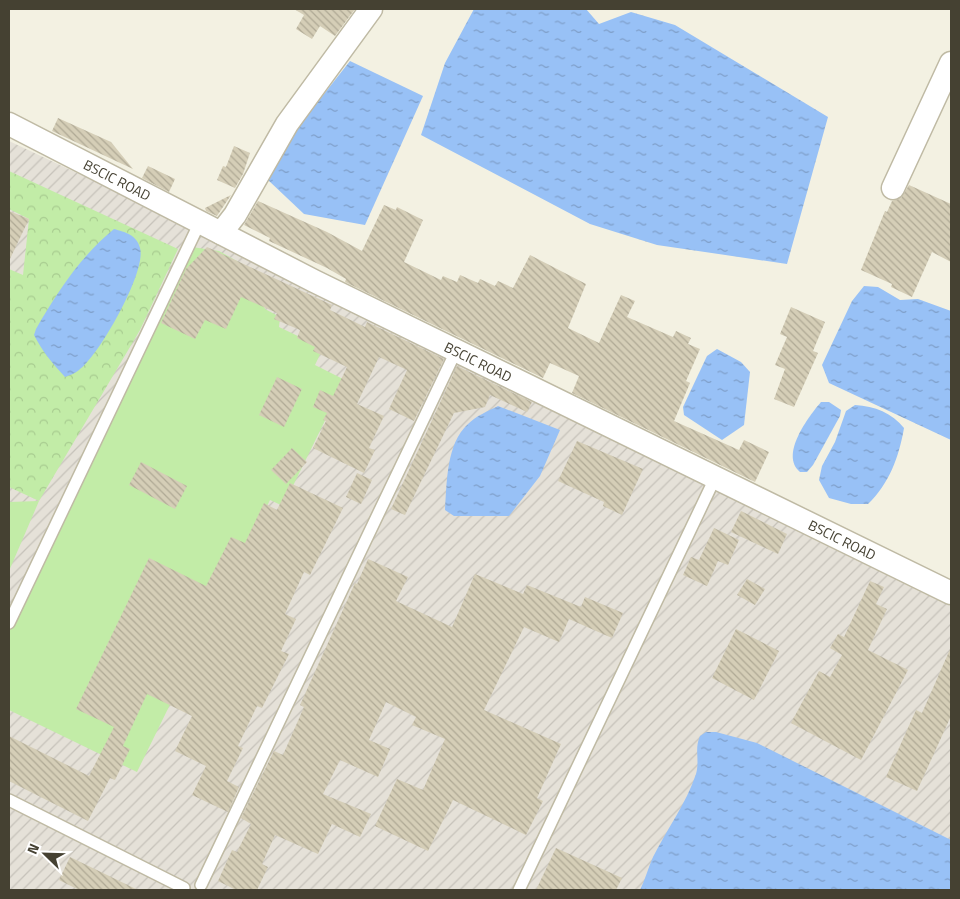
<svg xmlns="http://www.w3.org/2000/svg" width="960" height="899" viewBox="0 0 960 899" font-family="'Titillium Web',sans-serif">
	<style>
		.industrial { fill: url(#industrial-furrows) }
		.grass { fill: #c2eca7 }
		.forest { fill: url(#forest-crowns) }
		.water { fill: url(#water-ripples) }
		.building { fill: url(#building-back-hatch) }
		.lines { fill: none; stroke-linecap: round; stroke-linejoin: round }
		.lane-casing { stroke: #bfbaa4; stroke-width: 14 }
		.street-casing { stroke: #bfbaa4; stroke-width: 25 }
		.lane { stroke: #fff; stroke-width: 11 }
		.street { stroke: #fff; stroke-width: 22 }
		.labels { text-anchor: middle; stroke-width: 4; stroke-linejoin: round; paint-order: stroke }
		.street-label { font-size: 14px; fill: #454132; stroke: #fff }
	</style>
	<defs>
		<pattern id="industrial-furrows" width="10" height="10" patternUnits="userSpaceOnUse" patternTransform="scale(1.25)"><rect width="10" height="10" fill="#e5e1d8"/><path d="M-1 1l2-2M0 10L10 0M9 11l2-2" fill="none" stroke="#c6c2ba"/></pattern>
		<pattern id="forest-crowns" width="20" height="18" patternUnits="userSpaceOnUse" patternTransform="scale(1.25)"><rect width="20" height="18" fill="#c2eca7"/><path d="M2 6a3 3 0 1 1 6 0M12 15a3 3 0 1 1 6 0" fill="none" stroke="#a8cc90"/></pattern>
		<pattern id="water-ripples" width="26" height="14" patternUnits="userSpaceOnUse" patternTransform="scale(1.25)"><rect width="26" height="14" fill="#98c1f6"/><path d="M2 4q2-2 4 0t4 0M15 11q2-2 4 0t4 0" fill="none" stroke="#7e9ec8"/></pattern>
		<pattern id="building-back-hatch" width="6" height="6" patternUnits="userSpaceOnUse" patternTransform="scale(1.25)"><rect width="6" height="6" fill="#d5ceb7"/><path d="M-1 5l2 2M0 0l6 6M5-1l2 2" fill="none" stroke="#afa995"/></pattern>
	</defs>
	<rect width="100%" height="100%" fill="#f3f1e2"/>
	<polygon class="industrial" points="9,141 181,222 951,599 951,890 9,890"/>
	<g class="grass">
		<polygon points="192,247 219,251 251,269 265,309 280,317 279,327 323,348 315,365 345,380 283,506 270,500 137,772 9,710 9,623"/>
		<polygon points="39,501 9,571 9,502"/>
	</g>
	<polygon class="forest" points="9,171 178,249 140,330 39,501 9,487 9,269 23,275 29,219 9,209"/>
	<g class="water">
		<polygon points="474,9 586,9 599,24 631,12 675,25 828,117 787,264 657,245 590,224 421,135 445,63"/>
		<polygon points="350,61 423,96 365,225 304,214 268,180 298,127"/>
		<path d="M114,229C125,232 137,235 140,248C147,271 99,356 79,370C76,373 70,375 65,377C53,364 42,351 34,335L36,329C58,291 80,257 114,229Z"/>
		<polygon points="864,286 878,287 900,300 918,299 951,311 951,440 829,383 822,365 852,301"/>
		<polygon points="717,349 741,362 750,372 744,425 722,440 684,415 683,407 707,356"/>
		<path d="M821,402H829L841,410L840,416L813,465L807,472H800C779,455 809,416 821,402Z"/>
		<path d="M855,405C875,406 892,413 904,428C899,457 889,484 868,504H851L829,498L819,480L822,466L835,442L846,411Z"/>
		<path d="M498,406L560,430L540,476L509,516H454L445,510C447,483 446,444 468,424C476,416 488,411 498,406Z"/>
		<path d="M706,732H716L757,743L951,840V890H640C645,880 648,868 653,857C667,829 686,804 696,774C700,760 694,749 700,736Z"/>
	</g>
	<g class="building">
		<polygon points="294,9 355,9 335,36 320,26 312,39 296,29 304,15"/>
		<polygon points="58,118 111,142 133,169 52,131"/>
		<polygon points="234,146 250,153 243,174 235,188 217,180 223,166 226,167"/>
		<polygon points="148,166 175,179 169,192 142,178"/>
		<polygon points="909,185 951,204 951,262 932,252 912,297 891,287 892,284 861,270 885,211 887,212 892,201 901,198"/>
		<polygon points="231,195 217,216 206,211 205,208"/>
		<polygon points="258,201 327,232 362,251 384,205 396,210 397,207 423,220 404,262 441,280 443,276 457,282 460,275 478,283 480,279 495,286 498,281 513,288 530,255 586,284 568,328 599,343 621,295 635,301 627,317 673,337 676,331 691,338 688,344 700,349 686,381 690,383 674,421 739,450 744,440 769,452 755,482 572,393 579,376 550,363 543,378 345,282 346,279 327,268 269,241 270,238 244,225"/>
		<polygon points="9,211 29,219 9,261"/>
		<polygon points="207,247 332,305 330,310 365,327 367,322 444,359 414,421 389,409 407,370 379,357 357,404 384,416 369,448 375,450 364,473 313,448 326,421 323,420 327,413 313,407 320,390 333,396 347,367 313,351 315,347 297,338 300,330 274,319 277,313 241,297 226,329 205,320 195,339 161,323 186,269"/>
		<polygon points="791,307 825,322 813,351 818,353 794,407 774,399 785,369 775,365 787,337 780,334"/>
		<polygon points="457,366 532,402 527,412 490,395 485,407 454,413 405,515 391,509"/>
		<polygon points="277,377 302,389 284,427 259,415"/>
		<polygon points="577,441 643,469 622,515 603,506 604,502 558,481"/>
		<polygon points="292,448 307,462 286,484 271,470"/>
		<polygon points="141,462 187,486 175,509 129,485"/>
		<polygon points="357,473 372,480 361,504 346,497"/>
		<polygon points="290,483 343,508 310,575 304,572 285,614 296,619 281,651 289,654 262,708 257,706 238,746 243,748 227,781 239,787 228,812 192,795 206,766 175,751 192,716 147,694 123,746 130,749 115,780 110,778 88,821 9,781 9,736 89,776 114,727 76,709 149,558 206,586 231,537 245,543 264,503 277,510"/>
		<polygon points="741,511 787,534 778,554 731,532"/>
		<polygon points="714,528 739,540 728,565 718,561 707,586 683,575 691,557 699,560"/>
		<polygon points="368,559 408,577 396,601 452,627 475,574 523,594 527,585 581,607 585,597 623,613 612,638 569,619 559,642 524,627 484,710 561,744 537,798 543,801 526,835 453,800 428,851 375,826 397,779 423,790 445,739 412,725 416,717 386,702 369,740 390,749 378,777 340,760 323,794 371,814 360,837 332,824 318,854 275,835 262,864 268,867 257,890 236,890 218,881 232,850 237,852 251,824 241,818 274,751 283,755 304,707 300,705 355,583 357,584"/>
		<polygon points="747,579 765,589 755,605 737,595"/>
		<polygon points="870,581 884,587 876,604 887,609 868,650 908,670 861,760 791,723 819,671 830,677 842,655 830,648 838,634 844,637"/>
		<polygon points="736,629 779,651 754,700 712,678"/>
		<polygon points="951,647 951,716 917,791 886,777 916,710 922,713"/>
		<polygon points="556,848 622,878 616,890 536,890"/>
		<polygon points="70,857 138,890 79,890 59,880"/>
	</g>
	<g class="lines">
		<defs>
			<g id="lane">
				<polyline points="9,623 200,222"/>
				<polyline points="9,800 184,888"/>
				<polyline points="201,885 456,351"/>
				<polyline points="519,890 715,478"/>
			</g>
			<g id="street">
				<polyline points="9,124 314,281 951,593"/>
				<polyline points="893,188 951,63"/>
				<polyline points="221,233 235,215 287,124 371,9"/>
			</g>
		</defs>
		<use href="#lane" class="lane-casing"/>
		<use href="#street" class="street-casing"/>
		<use href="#lane" class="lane"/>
		<use href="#street" class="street"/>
	</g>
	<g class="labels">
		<g class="street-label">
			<text transform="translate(117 180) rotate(27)" y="5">BSCIC ROAD</text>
			<text transform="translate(478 362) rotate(26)" y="5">BSCIC ROAD</text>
			<text transform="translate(842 540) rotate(26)" y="5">BSCIC ROAD</text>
		</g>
	</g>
	<rect width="960" height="899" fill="none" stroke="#454132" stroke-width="20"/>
	<g transform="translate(45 854) rotate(293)" stroke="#ffffff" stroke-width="4" paint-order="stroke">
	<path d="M0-4L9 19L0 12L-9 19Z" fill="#454132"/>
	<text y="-8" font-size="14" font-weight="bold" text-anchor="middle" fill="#454132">N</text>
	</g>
</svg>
